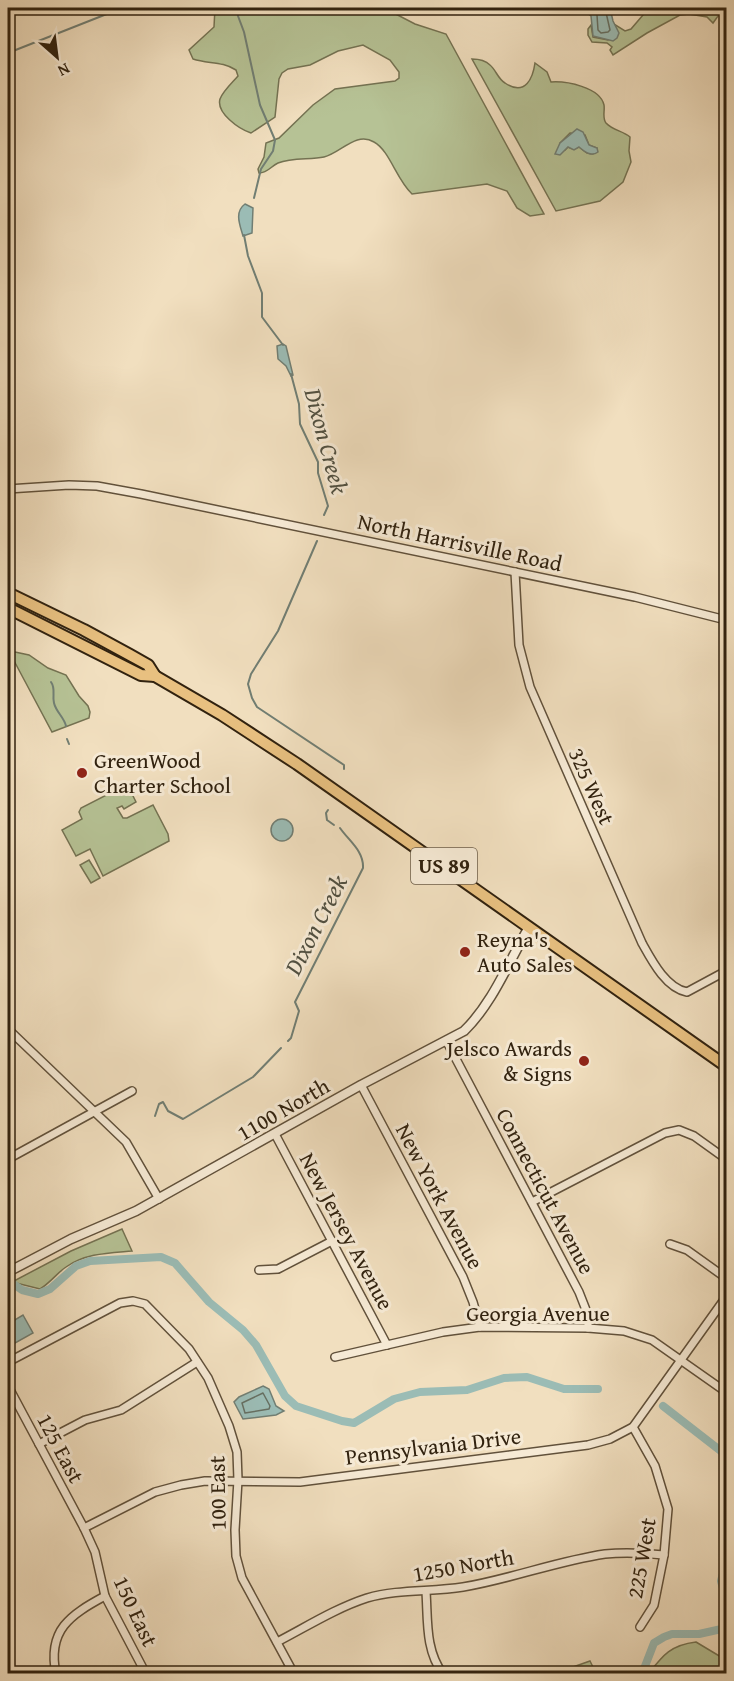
<svg xmlns="http://www.w3.org/2000/svg" width="734" height="1681" viewBox="0 0 734 1681" font-family="'Gentium Book Plus',serif">
	<style>
		.green { fill: #b6c295; stroke: #747252; stroke-width: 1.5; fill-rule: evenodd }
		.water { fill: #9bbcb5; stroke: #717e73; stroke-width: 1.5 }
		.lines { fill: none; stroke-linecap: round; stroke-linejoin: round }
		.shore { stroke: #666f62; stroke-width: 1.5 }
		.stream { stroke: #717e73; stroke-width: 2 }
		.canal { stroke: #9bbcb5; stroke-width: 8 }
		.minor-casing { stroke: #61513b; stroke-width: 10 }
		.tertiary-casing { stroke: #61513b; stroke-width: 11 }
		.primary-casing { stroke: #31220f; stroke-width: 14 }
		.minor { stroke: #f6ead5; stroke-width: 7 }
		.tertiary { stroke: #f6ead5; stroke-width: 8 }
		.primary { stroke: #e8c080; stroke-width: 10 }
		.poi-dot { fill: #8f2418; stroke: #f6ead5; stroke-width: 2 }
		.labels { text-anchor: middle; stroke-width: 6; stroke-linejoin: round; paint-order: stroke }
		.shield { fill: #f6ead5; stroke: #6c5e4a; stroke-width: 1.5 }
		.shield-label { font-size: 21px; font-weight: bold; fill: #31220f }
		.street-label { font-size: 22px; fill: #31220f; stroke: #f6ead5 }
		.poi-label { font-size: 22px; fill: #31220f; stroke: #f6ead5; text-anchor: start }
		.water-label { font-size: 24px; font-style: italic; fill: #515041; stroke: #f6ead5 }
	</style>
	<rect width="100%" height="100%" fill="#f1dfbf"/>
	<filter id="stains"><feTurbulence type="fractalNoise" baseFrequency=".00333" numOctaves="4"/><feColorMatrix values="0 0 0 0 .2 0 0 0 0 .09 0 0 0 0 .02 0 0 0 .5 -.17"/></filter>
	<radialGradient id="worn" r=".72"><stop offset=".6" stop-color="#630" stop-opacity="0"/><stop offset="1" stop-color="#630" stop-opacity=".3"/></radialGradient>
	<g class="green">
		<path d="M215,8L329,9L377,8L388,10L415,24L446,34L544,214L530,216L517,208L507,191L487,184L412,194C396,179 390,151 374,142C356,131 341,153 324,157C310,160 292,157 278,163C271,166 268,173 259,173L258,169L264,157L266,143L279,138L313,105L335,89L395,81L399,78V72L390,60L363,45L338,51L310,65L288,69L282,73L279,79L275,117L251,133C239,129 216,113 220,99C223,91 232,83 238,76L236,70C222,61 208,64 193,59L189,50L214,27Z"/>
		<polygon points="649,8 726,8 726,13 718,16 713,23 707,17 689,14 680,15 647,33 613,55 610,50 612,47 607,43 592,42 588,35 588,29 591,25 593,37 608,40 617,30 614,24 625,31 631,29"/>
		<path d="M472,59C478,59 485,60 490,65C496,70 498,79 505,83C526,97 533,77 535,63L547,72L551,82C566,81 600,87 604,105C605,111 602,118 606,123C612,130 623,131 630,137L629,151L631,162L623,182L600,201L556,211ZM570,133L585,135L589,145L597,148L593,154L587,153L579,147L573,149L568,147L565,150L560,143Z"/>
		<polygon points="15,652 29,655 48,668 66,675 79,696 88,706 90,712 89,718 52,732 12,657 8,658 8,653"/>
		<polygon points="120,788 122,794 130,790 136,802 124,809 122,806 117,808 123,818 127,818 153,805 168,834 169,841 103,876 90,849 76,856 62,830 82,819 79,812 81,808"/>
		<polygon points="89,860 100,878 91,883 80,865"/>
		<path d="M122,1229L132,1251C109,1253 86,1253 66,1267C57,1273 50,1283 40,1289L12,1282L71,1251Z"/>
		<path d="M696,1642L726,1660V1673H649C663,1655 671,1645 696,1642Z"/>
		<polygon points="590,1661 596,1673 556,1673"/>
	</g>
	<g class="water">
		<polygon points="581,8 610,8 613,21 619,33 617,38 613,41 593,36 591,16"/>
		<path d="M577,129L583,132L589,145L597,148L598,152C591,157 585,152 579,147L574,150L568,147L560,155L555,154L560,143Z"/>
		<path d="M245,204L253,208L252,233L243,236C240,225 234,212 245,204Z"/>
		<polygon points="283,344 286,346 293,375 291,376 286,366 278,359 277,346"/>
		<circle cx="282" cy="830" r="11"/>
		<polygon points="23,1315 33,1333 8,1347 8,1324"/>
		<polygon points="263,1386 269,1389 276,1406 284,1411 276,1415 243,1419 234,1402 239,1397"/>
	</g>
	<g class="lines">
		<g class="shore">
			<polyline points="592,8 597,15 598,30 601,33 608,32 610,30 605,8"/>
			<polygon points="263,1393 270,1406 269,1409 245,1413 242,1403"/>
		</g>
		<g class="stream">
			<polyline points="237,8 238,16 244,32 260,105 275,140 273,151 261,169 254,198"/>
			<polyline points="8,53 122,8"/>
			<polyline points="244,235 248,256 262,293 262,317 283,345"/>
			<polyline points="291,374 299,404 300,424 318,462 318,473 328,506 324,515"/>
			<polyline points="317,541 278,631 251,674 248,684 252,698 257,707 344,765 344,769"/>
			<path d="M51,682C56,689 52,695 54,703C56,712 64,717 66,726"/>
			<polyline points="67,739 69,744"/>
			<polyline points="328,810 326,813 327,820 334,825"/>
			<path d="M288,1041L291,1038L299,1011L295,1002L363,868C364,851 349,841 340,828"/>
			<polyline points="155,1116 159,1104 163,1102 168,1111 183,1119 253,1077 281,1048"/>
		</g>
		<g class="canal">
			<polyline points="12,1283 22,1290 38,1294 50,1289 76,1266 90,1261 161,1257 175,1263 209,1302 243,1330 256,1345 285,1396 296,1406 342,1421 354,1423 394,1399 420,1392 467,1390 504,1378 527,1377 564,1389 598,1389"/>
			<polyline points="663,1406 726,1455 726,1457"/>
			<polyline points="726,1562 721,1581 726,1598"/>
			<polyline points="642,1674 654,1643 664,1637 672,1634 699,1634 726,1628 726,1623"/>
		</g>
		<defs>
			<g id="minor">
				<polyline points="8,489 69,485 97,486 141,494 635,597 726,620"/>
				<path d="M515,572L519,645L530,687L642,943C652,961 666,988 687,992L726,971"/>
				<polyline points="8,1029 126,1142 159,1199"/>
				<polyline points="447,1042 579,1292 588,1315 588,1328"/>
				<polyline points="361,1085 463,1277 473,1302 480,1327"/>
				<polyline points="275,1134 387,1345"/>
				<polyline points="8,1159 132,1091"/>
				<polyline points="532,1202 665,1133 679,1130 694,1136 726,1159"/>
				<polyline points="670,1244 687,1250 726,1278"/>
				<polyline points="259,1270 278,1269 332,1241"/>
				<polyline points="335,1357 443,1332 480,1327 588,1328 624,1331 652,1340 726,1392"/>
				<polyline points="8,1362 120,1303 133,1301 145,1304 189,1349 208,1378 229,1426 237,1452 238,1480 235,1530 236,1556 242,1578 294,1674"/>
				<polyline points="8,1386 84,1528 95,1552 105,1596 146,1674"/>
				<polyline points="633,1427 655,1466 668,1509 664,1555 654,1605 640,1627"/>
				<polyline points="39,1444 85,1420 121,1410 197,1362"/>
				<polyline points="84,1528 155,1492 181,1485 205,1481 300,1482 588,1445 610,1439 633,1427 726,1297"/>
				<path d="M426,1592C428,1620 425,1650 443,1674"/>
				<path d="M277,1642C306,1627 336,1608 367,1598C398,1589 431,1592 463,1587C511,1579 557,1561 605,1554C625,1552 644,1553 664,1555"/>
				<path d="M56,1674C47,1630 70,1615 105,1596"/>
			</g>
			<path id="tertiary" d="M8,1272L71,1239L136,1211L361,1085L464,1031C493,1003 509,961 529,927"/>
			<g id="primary">
				<polyline points="8,593 84,630 130,655 148,665 155,676"/>
				<polyline points="8,608 141,675 155,676 222,715 297,764 726,1066"/>
			</g>
		</defs>
		<use href="#minor" class="minor-casing"/>
		<use href="#tertiary" class="tertiary-casing"/>
		<use href="#primary" class="primary-casing"/>
		<use href="#minor" class="minor"/>
		<use href="#tertiary" class="tertiary"/>
		<use href="#primary" class="primary"/>
	</g>
	<g class="poi-dot">
		<circle cx="82" cy="773" r="6"/>
		<circle cx="465" cy="952" r="6"/>
		<circle cx="584" cy="1061" r="6"/>
	</g>
	<g class="labels">
		<rect class="shield" x="411" y="848" width="66" height="36" rx="4.5"/>
		<g class="shield-label">
			<text x="444" y="873">US 89</text>
		</g>
		<g class="street-label">
			<text transform="translate(460 542) rotate(12)" y="8">North Harrisville Road</text>
			<text transform="translate(592 786) rotate(66)" y="8">325 West</text>
			<text transform="translate(283 1109) rotate(-30)" y="8">1100 North</text>
			<text transform="translate(546 1191) rotate(62)" y="8">Connecticut Avenue</text>
			<text transform="translate(440 1196) rotate(62)" y="8">New York Avenue</text>
			<text transform="translate(347 1231) rotate(62)" y="8">New Jersey Avenue</text>
			<text x="538" y="1321">Georgia Avenue</text>
			<text transform="translate(433 1446) rotate(-7)" y="8">Pennsylvania Drive</text>
			<text transform="translate(61 1448) rotate(62)" y="8">125 East</text>
			<text transform="translate(217 1493) rotate(-91)" y="8">100 East</text>
			<text transform="translate(641 1558) rotate(-80)" y="8">225 West</text>
			<text transform="translate(463 1565) rotate(-10)" y="8">1250 North</text>
			<text transform="translate(136 1611) rotate(65)" y="8">150 East</text>
		</g>
		<g class="poi-label">
			<text x="94" y="768">GreenWood<tspan x="94" dy="25">Charter School</tspan></text>
			<text x="477" y="947">Reyna's<tspan x="477" dy="25">Auto Sales</tspan></text>
			<text x="572" y="1056" text-anchor="end">Jelsco Awards<tspan x="572" dy="25">&amp; Signs</tspan></text>
		</g>
		<g class="water-label">
			<text transform="translate(326 441) rotate(75)" y="8">Dixon Creek</text>
			<text transform="translate(316 925) rotate(-63)" y="8">Dixon Creek</text>
		</g>
	</g>
	<rect width="734" height="1681" fill="none" stroke="#f1dfbf" stroke-width="30"/>
	<rect x="9" y="9" width="716" height="1663" fill="none" stroke="#31220f" stroke-width="3"/>
	<rect x="15" y="15" width="704" height="1651" fill="none" stroke="#31220f" stroke-width="1.5"/>
	<g transform="translate(57 57) rotate(152)" stroke="#f6ead5" stroke-width="4.5" paint-order="stroke">
	<path d="M0-4.5L10 22L0 15L-10 22Z" fill="#31220f"/>
	<text y="-9" font-size="16" font-weight="bold" text-anchor="middle" fill="#31220f">N</text>
	</g>
	<rect width="100%" height="100%" filter="url(#stains)"/>
	<rect width="100%" height="100%" fill="url(#worn)"/>
</svg>
